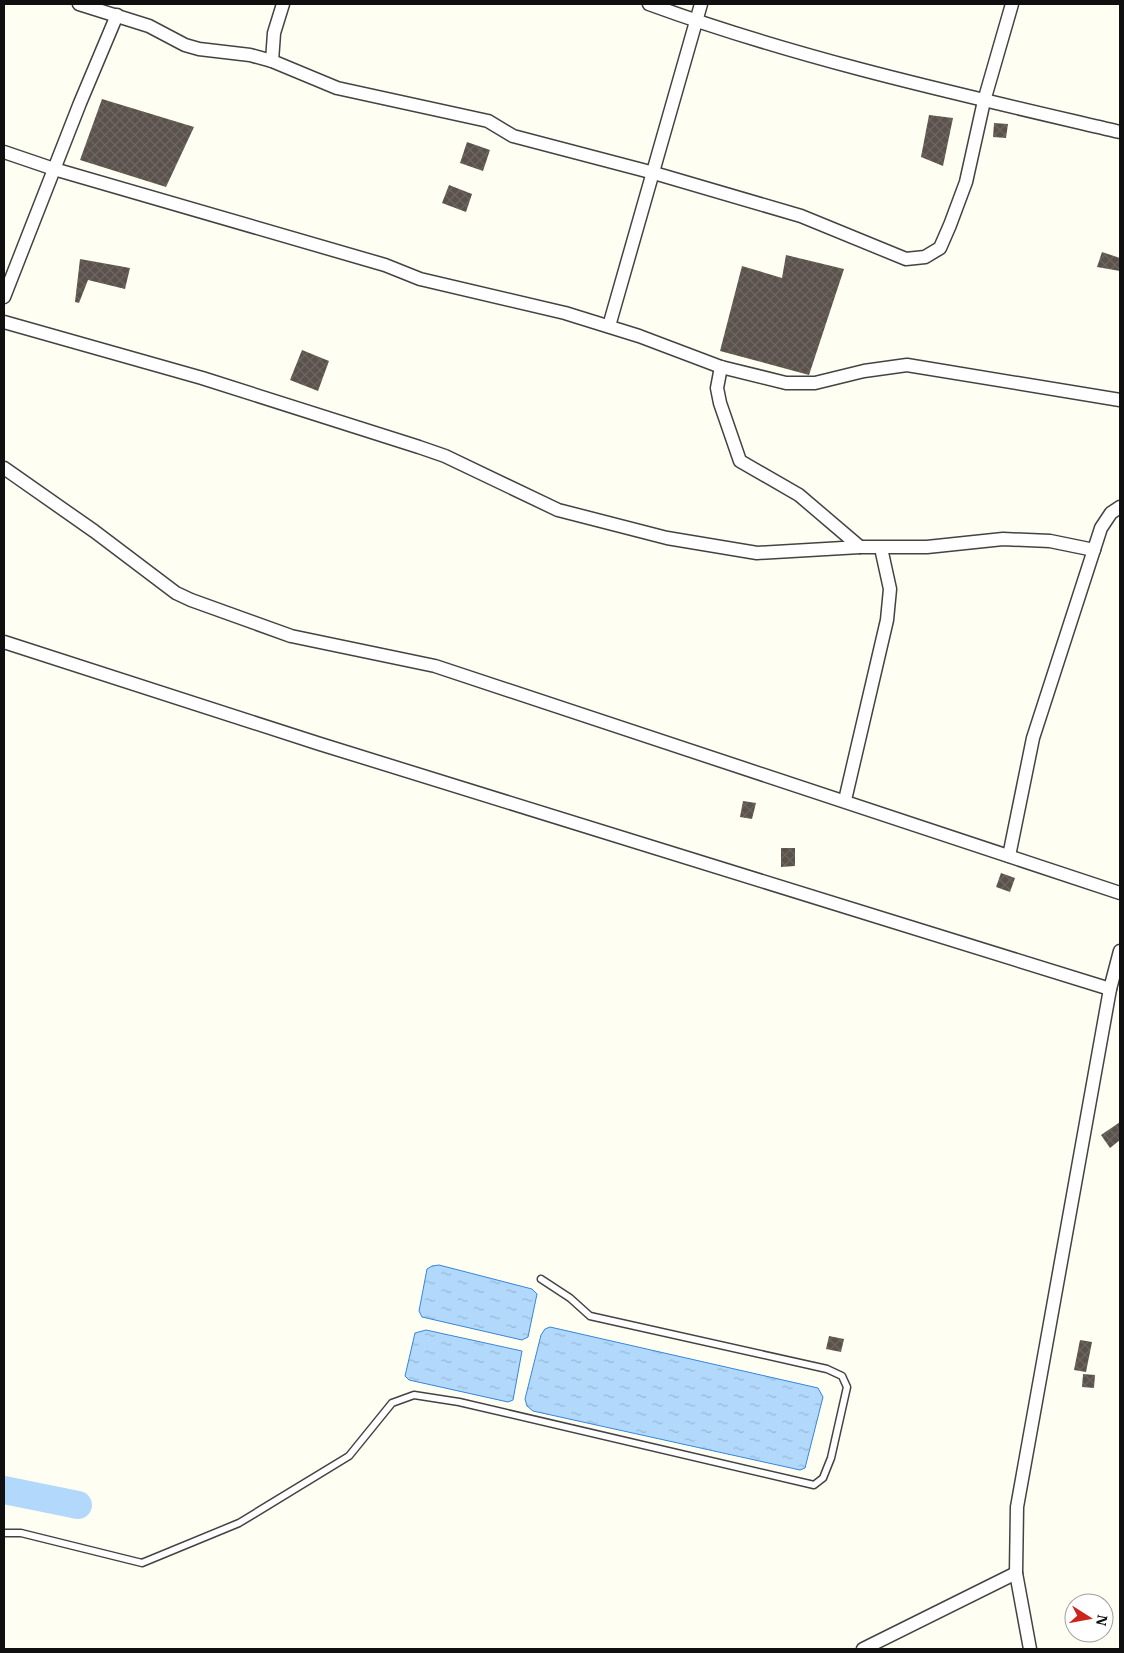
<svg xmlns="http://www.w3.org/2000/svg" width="1124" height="1653" viewBox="0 0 1124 1653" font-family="'IBM Plex Serif',serif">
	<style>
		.water { fill: url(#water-ripples); stroke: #3386d9 }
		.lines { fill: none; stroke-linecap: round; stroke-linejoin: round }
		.river { stroke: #b2d9fb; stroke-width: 28 }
		.building { fill: url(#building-cross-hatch) }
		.lane-casing { stroke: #434343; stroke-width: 9 }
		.street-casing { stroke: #434343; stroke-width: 15 }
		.lane { stroke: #fff; stroke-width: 6 }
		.street { stroke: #fff; stroke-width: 12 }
	</style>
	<defs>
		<pattern id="water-ripples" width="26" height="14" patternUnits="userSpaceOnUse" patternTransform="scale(1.25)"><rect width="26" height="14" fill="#b2d9fb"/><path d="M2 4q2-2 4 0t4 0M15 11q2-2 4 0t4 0" fill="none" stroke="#98b9d6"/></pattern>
		<pattern id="building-cross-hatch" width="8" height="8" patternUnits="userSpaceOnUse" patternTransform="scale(1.25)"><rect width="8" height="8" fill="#5a524b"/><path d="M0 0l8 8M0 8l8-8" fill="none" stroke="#6d6661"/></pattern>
	</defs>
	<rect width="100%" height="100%" fill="#fffef3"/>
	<g class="water">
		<polygon points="439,1265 532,1289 537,1294 528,1337 522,1340 422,1317 419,1311 427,1269 432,1266"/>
		<polygon points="550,1327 818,1388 823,1397 805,1468 800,1470 533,1411 527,1406 525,1399 541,1335 545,1329"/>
		<polygon points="426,1330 522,1351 513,1400 508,1402 409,1380 405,1376 415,1333"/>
	</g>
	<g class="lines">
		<polyline class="river" points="4,1490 78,1505"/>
	</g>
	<g class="building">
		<polygon points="102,99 194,127 166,187 80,160"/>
		<polygon points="929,115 953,118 943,166 921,157"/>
		<polygon points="994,123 1008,124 1006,138 993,137"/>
		<polygon points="467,142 490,150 483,171 460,163"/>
		<polygon points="449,185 472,194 466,212 442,203"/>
		<polygon points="1102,252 1120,258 1120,271 1097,267"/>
		<polygon points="786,255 844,269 809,375 720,351 742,266 782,278"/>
		<polygon points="80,259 130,268 125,289 88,280 79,303 75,302"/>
		<polygon points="302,350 329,361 318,391 290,380"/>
		<polygon points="743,801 756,803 752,819 740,817"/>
		<polygon points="781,848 795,848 795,866 781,867"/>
		<polygon points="1001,873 1015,878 1010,892 996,887"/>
		<polygon points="1120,1122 1120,1140 1110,1148 1101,1135"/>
		<polygon points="829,1336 844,1339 841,1352 826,1349"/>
		<polygon points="1080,1340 1092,1342 1086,1372 1074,1370"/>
		<polygon points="1083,1374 1095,1375 1094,1388 1082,1387"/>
	</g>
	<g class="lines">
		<defs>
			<polyline id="lane" points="4,1533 21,1533 142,1563 239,1523 349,1456 392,1403 414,1395 459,1402 814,1485 823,1478 831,1458 847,1387 842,1376 827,1369 590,1316 570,1298 541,1279"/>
			<g id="street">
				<polyline points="79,4 149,26 185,45 199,49 250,55 272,61 337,88 488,121 513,136 654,173 801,216 906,259 925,257 940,248 950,225 966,182 984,101 1012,4"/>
				<path d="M649,4C802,60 962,95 1120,132"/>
				<polyline points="272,61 274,33 283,4"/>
				<polyline points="4,152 54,169 385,265 420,279 565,313 639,336 721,367 786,383 815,383 864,371 907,365 1120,400"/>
				<polyline points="4,297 80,103 117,15"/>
				<polyline points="4,322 202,378 419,447 445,456 558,510 667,538 757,553 860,547 927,547 1003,539 1050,541 1094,550"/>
				<polyline points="609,326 701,4"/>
				<polyline points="721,367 717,388 720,403 740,461 799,495 860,547"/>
				<polyline points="4,468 94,531 176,593 191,600 291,636 435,666 1120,893"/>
				<polyline points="4,642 320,744 1110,989"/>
				<polyline points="845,800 887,620 890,589 881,548"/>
				<polyline points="1009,856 1033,738 1101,528 1111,513 1120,507"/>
				<polyline points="863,1649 1016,1573"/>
				<polyline points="1030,1649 1016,1573 1017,1507 1110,989 1120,951"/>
			</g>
		</defs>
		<use href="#lane" class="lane-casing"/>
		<use href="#street" class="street-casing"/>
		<use href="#lane" class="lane"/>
		<use href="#street" class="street"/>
	</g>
	<rect width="1124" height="1653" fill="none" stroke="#101010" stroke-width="10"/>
	<g transform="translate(1089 1618) rotate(101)"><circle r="24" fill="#ffffff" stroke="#9f9f9f"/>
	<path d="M0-4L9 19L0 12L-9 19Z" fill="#cd241b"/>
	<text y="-8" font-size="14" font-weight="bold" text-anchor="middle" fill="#101010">N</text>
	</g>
</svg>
